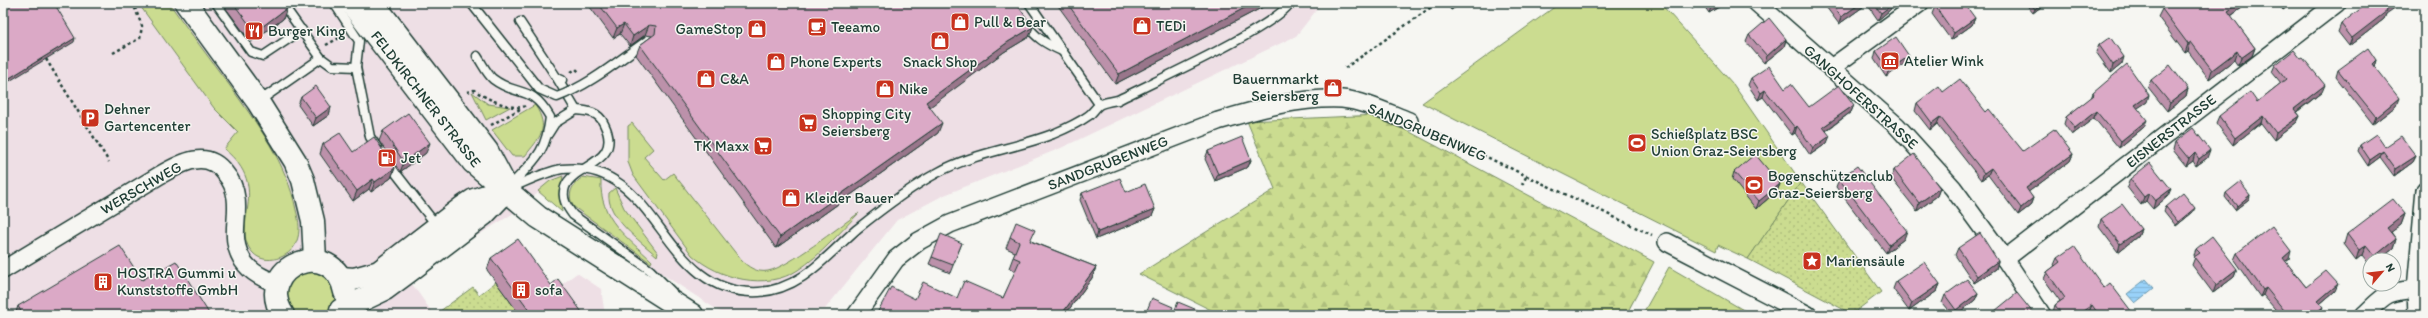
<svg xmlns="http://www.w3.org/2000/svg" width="2428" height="318" viewBox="0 0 2428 318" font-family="Itim,sans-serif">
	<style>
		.built { fill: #eedfe5 }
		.grass { fill: #cbdc90; stroke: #758c62 }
		.forest { fill: url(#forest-firs); stroke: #758c62 }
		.park { fill: url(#park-dots); stroke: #758c62 }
		.water { fill: url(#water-rules); stroke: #6896aa }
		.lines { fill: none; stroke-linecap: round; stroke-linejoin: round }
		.lane-casing { stroke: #1f3d34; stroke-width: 11 }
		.street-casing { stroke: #1f3d34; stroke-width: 20 }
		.secondary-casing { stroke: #1f3d34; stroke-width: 25 }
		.path { stroke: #1f3d34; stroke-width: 2.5; stroke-dasharray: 3 3; stroke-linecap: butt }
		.lane { stroke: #f6f6f2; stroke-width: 8 }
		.street { stroke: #f6f6f2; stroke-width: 17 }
		.secondary { stroke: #f6f6f2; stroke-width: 22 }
		.lane-bridge-casing { stroke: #1f3d34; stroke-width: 11; stroke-linecap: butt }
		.lane-bridge { stroke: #f6f6f2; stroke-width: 8 }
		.wall { fill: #bc91aa; stroke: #1f3d34 }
		.shaded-wall { fill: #99768b; stroke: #1f3d34 }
		.building { fill: #dba9c6; stroke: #1f3d34 }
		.labels { text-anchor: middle; stroke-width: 3; stroke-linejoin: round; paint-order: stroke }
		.poi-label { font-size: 15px; fill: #1f3d34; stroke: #f6f6f2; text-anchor: start }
		.street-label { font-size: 15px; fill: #1f3d34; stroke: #f6f6f2 }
	</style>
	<defs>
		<pattern id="forest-firs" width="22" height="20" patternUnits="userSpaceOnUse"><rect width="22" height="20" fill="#cbdc90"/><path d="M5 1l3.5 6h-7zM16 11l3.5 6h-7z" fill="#aebe7d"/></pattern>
		<pattern id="park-dots" width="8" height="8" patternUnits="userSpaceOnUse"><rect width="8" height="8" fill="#cbdc90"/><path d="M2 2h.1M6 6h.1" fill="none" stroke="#aebe7d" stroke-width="1.8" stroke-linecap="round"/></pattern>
		<pattern id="water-rules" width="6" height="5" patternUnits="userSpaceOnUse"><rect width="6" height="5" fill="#99d2f9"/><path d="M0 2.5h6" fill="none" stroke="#83b5d6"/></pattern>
	</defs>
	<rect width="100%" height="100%" fill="#f6f6f2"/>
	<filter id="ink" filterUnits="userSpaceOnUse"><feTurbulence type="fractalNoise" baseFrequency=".025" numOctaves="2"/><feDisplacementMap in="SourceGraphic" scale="8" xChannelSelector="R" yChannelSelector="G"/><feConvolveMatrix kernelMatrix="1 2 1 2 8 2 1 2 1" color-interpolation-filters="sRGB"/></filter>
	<g filter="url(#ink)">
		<g class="built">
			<polygon points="3,3 1322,3 1296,36 1061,148 942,196 897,220 825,309 722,313 538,193 514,213 441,258 360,315 3,315"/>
			<polygon points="577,273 601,289 604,309 607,313 621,315 521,315"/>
			<polygon points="412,284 434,315 367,315 371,311"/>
		</g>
		<g class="grass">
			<path d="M138,3H169C189,31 209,58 230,86C257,124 287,163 296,210C299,221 301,232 296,243C290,258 265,266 253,253C228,226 274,189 224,149L238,132L214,108Z"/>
			<polygon points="1560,3 1660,3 1733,84 1801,182 1748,259 1718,245 1716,251 1422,103"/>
			<polygon points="472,92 488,104 510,107 486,120"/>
			<path d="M535,105C550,129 540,137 525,156H512L492,130Z"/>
			<path d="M632,123L653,149L644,157L664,180L673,173L741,260C748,267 757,273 768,271C789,267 838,227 859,213C840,232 821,255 798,270C766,291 719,279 692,255L633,175L628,162V126Z"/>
			<polygon points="563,176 559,195 562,212 538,191 550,181"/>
			<path d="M583,177L601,180C599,219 627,237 652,261L651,263L574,207C566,195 572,184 583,177Z"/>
			<path d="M615,188L624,208L658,253L657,256C640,241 606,217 609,193Z"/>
			<polygon points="1669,267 1752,315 1642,315"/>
			<path d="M300,271L323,272C333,286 344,301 326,315H295L290,309L286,287Z"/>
		</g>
		<polygon class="forest" points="1378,115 1654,262 1626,315 1221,315 1139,274 1275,189 1247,121"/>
		<g class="park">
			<polygon points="1801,182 1881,292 1852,314 1748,259"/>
			<polygon points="496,282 520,315 436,314 473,287 479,295"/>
		</g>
		<polygon class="water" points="2146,279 2154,288 2135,303 2127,294"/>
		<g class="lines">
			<defs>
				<g id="lane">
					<polyline points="216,3 251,52 263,56 302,30"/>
					<polyline points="282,3 321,58 332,66 356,67"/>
					<polyline points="334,3 359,41 356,67 370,137 377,147"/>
					<polyline points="1029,3 1099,104"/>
					<polyline points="520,22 557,78 562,80"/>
					<path d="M1026,24C1036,38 1046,44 1062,51"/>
					<path d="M477,56C482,63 487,74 493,79C518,98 530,83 550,117C546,155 533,161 509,187"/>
					<polyline points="557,78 576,110"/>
					<polyline points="258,102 321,58"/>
					<path d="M548,134L555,123L576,110C588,111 599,112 604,124C624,164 573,164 565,187C561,198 567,207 573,215L650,270L672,292"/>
					<polyline points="388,163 437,226"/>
					<path d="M508,189C525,182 544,172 562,169C661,158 659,297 759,292C802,289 827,255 857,229C882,209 909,188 937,173C973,153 1014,149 1053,134C1065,129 1077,124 1088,116C1093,113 1096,106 1101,104C1106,102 1113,101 1118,100C1151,83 1274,28 1290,3"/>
				</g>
				<g id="street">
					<polyline points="1757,3 1897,126 1953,188 2005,259 2042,315"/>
					<polyline points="1831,68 1920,3"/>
					<polyline points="1667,242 1808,315"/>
					<polyline points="2005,259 2337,3"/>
					<path d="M3,270L160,175C181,163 207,148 225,173C231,180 235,189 236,198C239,220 229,238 243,261C251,273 265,279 278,284"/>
					<path d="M856,315L896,259L919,241L950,224L1218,121C1257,109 1301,97 1342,99C1364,101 1388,113 1409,121"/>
					<path d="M2364,315C2386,294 2385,292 2416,289"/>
					<polyline points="2417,315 2416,289 2425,190"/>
				</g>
				<g id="secondary">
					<polyline points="186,3 258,102 295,161 303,180 313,221 315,260"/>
					<polyline points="351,3 473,162 538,217 692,315"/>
					<polyline points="373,3 487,151 504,183"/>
					<polyline points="341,278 354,279 379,272 462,208 474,200 504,190"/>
					<polyline points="341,310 385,289 408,272 484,214 507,190"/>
					<path d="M283,315C252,266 334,234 345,292"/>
				</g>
			</defs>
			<use href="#lane" class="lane-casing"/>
			<use href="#street" class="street-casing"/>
			<use href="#secondary" class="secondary-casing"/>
			<g class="path">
				<polyline points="326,45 341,37"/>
				<polyline points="113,53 140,38 142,26 133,3"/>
				<polyline points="46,59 109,162"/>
				<polyline points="1345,68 1437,3"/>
				<polyline points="571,72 576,69 579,72"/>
				<path d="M467,92L474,90C483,97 514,112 525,106"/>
				<polyline points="491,125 522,108"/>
				<polyline points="1423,127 1652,235"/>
				<polyline points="1522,185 1527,175"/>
			</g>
			<use href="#lane" class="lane"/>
			<use href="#street" class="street"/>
			<use href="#secondary" class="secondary"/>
			<defs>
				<path id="lane-bridge" d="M471,3L539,89L557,97C590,85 619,60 648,40"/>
			</defs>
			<use href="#lane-bridge" class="lane-bridge-casing"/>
			<use href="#lane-bridge" class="lane-bridge"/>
		</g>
		<g class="wall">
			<polygon points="222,3 283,3 287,8 283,19 251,42"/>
			<polygon points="587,3 1016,3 1033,27 1029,37 1004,52 929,107 938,133 776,248 636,55 640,45 652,36 645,35 630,46 620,34 613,38"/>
			<polygon points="1056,3 1267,3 1263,7 1115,84"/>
			<polygon points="1446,3 1462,3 1451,10"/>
			<polygon points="1688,3 1701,3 1692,9"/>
			<polygon points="1702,3 1725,3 1709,13"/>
			<polygon points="1823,3 1892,3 1890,10 1878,20 1867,4 1839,24"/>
			<polygon points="2025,3 2046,3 2033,13"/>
			<polygon points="2169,3 2246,3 2246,5 2231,16 2255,48 2252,56 2238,66 2234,60 2209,79 2188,51 2185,53 2158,17 2162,9"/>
			<polygon points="2277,3 2292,3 2283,10"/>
			<polygon points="1935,6 1975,18 1972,25 1951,40 1932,14"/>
			<polygon points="2386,14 2384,19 2349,46 2338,32 2341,24"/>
			<polygon points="1749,35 1786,39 1784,47 1764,63 1746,42"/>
			<polygon points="2099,45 2122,64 2111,73 2096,52"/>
			<polygon points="1876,51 1906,63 1886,77 1874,59"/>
			<polygon points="2376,60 2374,67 2396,106 2373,124 2336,77 2338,70"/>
			<polygon points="2275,65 2322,92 2297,112 2300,116 2297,122 2274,140 2261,123 2233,145 2216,123 2219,116 2257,102 2281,83 2272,72"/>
			<polygon points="1751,78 1785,89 1809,107 1854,105 1851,112 1826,131 1827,143 1810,155 1795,133 1792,135 1763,97 1758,100 1748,85"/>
			<polygon points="2151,80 2188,89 2186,96 2167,111 2148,87"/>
			<polygon points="1943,92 1986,112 2023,151 2073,154 2070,161 2028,192 2033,198 2030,206 2018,215 1988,175 1981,180 1937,124 1930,130 1915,111 1917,103"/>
			<polygon points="2093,93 2147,102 2137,108 2144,127 2119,148 2094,118 2072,135 2064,124 2066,117 2091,98"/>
			<polygon points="301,97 331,107 329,115 313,126 298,105"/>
			<polygon points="383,131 426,153 400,172 379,141"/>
			<polygon points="2175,142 2207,158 2196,166 2193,161 2186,166 2173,150"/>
			<polygon points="323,144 353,152 395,168 391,178 371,192 369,189 353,201 320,154"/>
			<polygon points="2360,145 2385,147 2416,156 2413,162 2394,176 2380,157 2368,166 2358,151"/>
			<polygon points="1208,151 1251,160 1248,167 1215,181 1205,159"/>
			<polygon points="1894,170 1940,188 1937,196 1917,211 1891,178"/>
			<polygon points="1734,172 1780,184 1777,191 1756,209 1732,179"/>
			<polygon points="1839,179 1904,239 1886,253 1836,187"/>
			<polygon points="2130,179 2168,196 2153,209 2146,201 2141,205 2127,187"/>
			<polygon points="1082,193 1155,209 1152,216 1096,239 1080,200"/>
			<polygon points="2226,193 2250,195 2249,199 2235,210 2225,197"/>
			<polygon points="2166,207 2193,212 2176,226 2164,211"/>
			<polygon points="2405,214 2401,225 2391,232 2396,239 2393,249 2379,260 2370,260 2370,265 2362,255 2356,260 2344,244 2347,234"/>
			<polygon points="2101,219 2141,229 2138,236 2118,252 2099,227"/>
			<polygon points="1010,237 1031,241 1096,267 1092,278 1065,315 876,315 915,299 957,298 1003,298 1016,271 1009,268 1015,252 1006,248"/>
			<polygon points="962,243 950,273 929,264 932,257"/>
			<polygon points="1958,248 1998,261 1996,269 1974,283 1955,255"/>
			<polygon points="2196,249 2237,269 2234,277 2213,293 2192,265 2195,257 2194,256"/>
			<polygon points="2237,253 2289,259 2285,261 2306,287 2335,291 2320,304 2320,314 2319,315 2280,315 2263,295 2260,297 2234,260"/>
			<polygon points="491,258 584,315 520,315 487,270"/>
			<polygon points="2057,258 2104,288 2131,315 2091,315 2089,312 2085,315 2055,315 2053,312 2055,305 2060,301 2044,279 2047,272 2055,266 2054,265"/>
			<polygon points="142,280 210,315 15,315 18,306"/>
			<polygon points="1896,281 1940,284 1937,291 1909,311 1893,289"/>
			<polygon points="1978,293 1975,300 1956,315 1952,315 1942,303 1945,295"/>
			<polygon points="1995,311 2034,315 1994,315"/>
		</g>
		<g class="shaded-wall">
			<polygon points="1254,3 1267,3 1263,7 1115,84 1119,74"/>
			<polygon points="1454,3 1462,3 1451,10"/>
			<polygon points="1694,3 1701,3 1692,9"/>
			<polygon points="1717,3 1725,3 1709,13 1711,7"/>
			<polygon points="1861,3 1867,3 1867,4 1839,24 1841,17"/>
			<polygon points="2042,3 2046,3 2033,13 2035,9"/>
			<polygon points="2240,3 2246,3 2246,5 2225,20 2228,11"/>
			<polygon points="2285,3 2292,3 2283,10"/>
			<polygon points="2394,3 2402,3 2386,14 2384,19 2349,46 2352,38 2386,9"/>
			<polygon points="1893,4 1890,10 1878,20 1881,13"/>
			<polygon points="287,8 283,19 251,42 255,32"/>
			<polygon points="1975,18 1972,25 1951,40 1954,33"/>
			<polygon points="624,24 620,34 613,38 617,28"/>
			<polygon points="649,25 645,35 630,46 633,36"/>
			<polygon points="1033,27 1029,37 1004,52 922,113 926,102 1008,42"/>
			<polygon points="75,38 74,42 3,85 3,82"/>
			<polygon points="1786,39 1784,47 1764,63 1767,56"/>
			<polygon points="2191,42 2188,51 2185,53 2188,44"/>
			<polygon points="2255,48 2252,56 2238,66 2241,58"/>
			<polygon points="2237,51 2234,60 2209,79 2212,70"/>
			<polygon points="1909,56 1906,63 1886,77 1889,70"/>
			<polygon points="2124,57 2122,64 2111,73 2113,65"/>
			<polygon points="2376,60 2374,67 2372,64"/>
			<polygon points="2325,85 2322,92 2292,115 2294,109"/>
			<polygon points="2188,89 2186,96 2167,111 2170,103"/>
			<polygon points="1765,90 1763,97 1758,100 1761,93"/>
			<polygon points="2149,95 2147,102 2132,112 2135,105"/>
			<polygon points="2399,98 2396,106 2373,124 2376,117"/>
			<polygon points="1854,105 1851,112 1821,134 1823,127"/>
			<polygon points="331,107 329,115 313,126 316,118"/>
			<polygon points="2096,111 2094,118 2072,135 2075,128"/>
			<polygon points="2263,116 2261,123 2233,145 2235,138"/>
			<polygon points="2300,116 2297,122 2274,140 2276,133"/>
			<polygon points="1940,117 1937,124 1930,130 1932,123"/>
			<polygon points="2147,120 2144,127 2119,148 2121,141"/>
			<polygon points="942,123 938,133 776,248 780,237"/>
			<polygon points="1797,126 1795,133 1792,135 1795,128"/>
			<polygon points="1830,136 1827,143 1810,155 1813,148"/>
			<polygon points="430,143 426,153 400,172 404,162"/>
			<polygon points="2210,150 2207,158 2196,166 2199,159"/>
			<polygon points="2383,151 2380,157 2368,166 2370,160"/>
			<polygon points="2195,153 2193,161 2186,166 2189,159"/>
			<polygon points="2073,154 2070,161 2023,196 2026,188"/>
			<polygon points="2416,156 2413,162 2394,176 2396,169"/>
			<polygon points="1251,160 1248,167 1215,181 1218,174"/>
			<polygon points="395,168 391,178 371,192 375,182"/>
			<polygon points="1991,168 1988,175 1981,180 1984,173"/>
			<polygon points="373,179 369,189 353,201 357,191"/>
			<polygon points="1780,184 1777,191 1756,209 1759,201"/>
			<polygon points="1940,188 1937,196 1917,211 1919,203"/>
			<polygon points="2171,189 2168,196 2153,209 2155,201"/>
			<polygon points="2149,193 2146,201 2141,205 2144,197"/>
			<polygon points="2250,195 2249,199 2235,210 2237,206"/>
			<polygon points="2033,198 2030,206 2018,215 2021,208"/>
			<polygon points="2195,208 2193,212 2176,226 2178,222"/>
			<polygon points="1155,209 1152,216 1096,239 1098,232"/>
			<polygon points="2405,214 2401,225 2383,238 2387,228"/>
			<polygon points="2141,229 2138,236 2118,252 2120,244"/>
			<polygon points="1907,231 1904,239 1886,253 1889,245"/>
			<polygon points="2396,239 2393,249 2379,260 2373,260 2375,256"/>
			<polygon points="2366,245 2362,255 2356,260 2359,250"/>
			<polygon points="2291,251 2289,259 2280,265 2283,258"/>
			<polygon points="1998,261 1996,269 1974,283 1977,276"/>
			<polygon points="1096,267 1092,278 1065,315 1061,315"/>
			<polygon points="2237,269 2234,277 2213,293 2216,285"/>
			<polygon points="1940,284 1937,291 1909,311 1912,303"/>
			<polygon points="2338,284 2335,291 2315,308 2318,301"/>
			<polygon points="2266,288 2263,295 2260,297 2263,290"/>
			<polygon points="1978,293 1975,300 1956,315 1954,315 1956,310"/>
			<polygon points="2092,305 2089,312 2085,315 2077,315"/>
			<polygon points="2323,307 2320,314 2319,315 2313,315"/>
		</g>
		<g class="building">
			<polygon points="3,3 54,3 75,38 3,82"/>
			<polygon points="233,3 283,3 287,8 255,32"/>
			<polygon points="598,3 1016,3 1033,27 1008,42 926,102 942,123 780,237 640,45 655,34 656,26 649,25 633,36 624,24 617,28"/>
			<polygon points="1067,3 1254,3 1119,74"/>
			<polygon points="1709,3 1717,3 1711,7"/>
			<polygon points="1831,3 1861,3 1841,17"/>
			<polygon points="1873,3 1892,3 1893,4 1881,13"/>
			<polygon points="1939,3 1964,3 1975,18 1954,33 1935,6"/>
			<polygon points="2030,3 2042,3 2035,9"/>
			<polygon points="2169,3 2240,3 2228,11 2255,48 2241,58 2237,51 2212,70 2191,42 2188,44 2162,9"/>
			<polygon points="2368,3 2394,3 2386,9 2387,11 2352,38 2341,24"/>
			<polygon points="1769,18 1786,39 1767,56 1749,35"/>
			<polygon points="1896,37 1909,56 1889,70 1876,51"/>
			<polygon points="2110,37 2124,57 2113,65 2099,45"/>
			<polygon points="2368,48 2376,60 2372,64 2399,98 2376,117 2338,70"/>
			<polygon points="2294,50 2301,59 2303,58 2325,85 2294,109 2300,116 2276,133 2263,116 2235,138 2219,116 2250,92 2257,102 2286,79 2275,65"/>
			<polygon points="2127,64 2149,95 2135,105 2147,120 2121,141 2096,111 2075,128 2066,117 2094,95 2093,93"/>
			<polygon points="2170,65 2188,89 2170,103 2151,80"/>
			<polygon points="1769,66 1785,89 1791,84 1809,107 1839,85 1854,105 1823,127 1830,136 1813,148 1797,126 1795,128 1765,90 1761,93 1751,78"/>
			<polygon points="1960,79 1986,112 1989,109 2023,151 2054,129 2073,154 2026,188 2033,198 2021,208 1991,168 1984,173 1940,117 1932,123 1917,103 1939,86 1943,92"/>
			<polygon points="316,86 331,107 316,118 301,97"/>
			<polygon points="408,113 430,143 404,162 383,131"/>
			<polygon points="2193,128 2210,150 2199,159 2195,153 2189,159 2175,142"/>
			<polygon points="340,133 353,152 374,137 395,168 375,182 373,179 357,191 323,144"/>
			<polygon points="2376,134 2385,147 2401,136 2416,156 2396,169 2383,151 2370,160 2360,145"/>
			<polygon points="1242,137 1251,160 1218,174 1208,151"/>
			<polygon points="1755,154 1780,184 1759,201 1734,172"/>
			<polygon points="1914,154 1940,188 1919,203 1894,170"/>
			<polygon points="2150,163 2171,189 2155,201 2149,193 2144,197 2130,179"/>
			<polygon points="1857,166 1907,231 1889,245 1839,179"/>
			<polygon points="1120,178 1126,192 1145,184 1155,209 1098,232 1082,193"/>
			<polygon points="2240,182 2250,195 2237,206 2226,193"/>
			<polygon points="2183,193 2195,208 2178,222 2166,207"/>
			<polygon points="2393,199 2405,214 2387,228 2396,239 2375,256 2366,245 2359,250 2347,234"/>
			<polygon points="2122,204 2141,229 2120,244 2101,219"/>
			<polygon points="1016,222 1035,230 1030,241 1096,267 1061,315 985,315 977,312 975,315 876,315 891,287 915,299 923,282 957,298 964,281 1003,298 1020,260 1013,257 1019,242 1010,237"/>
			<polygon points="2272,226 2291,251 2283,258 2306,287 2326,271 2338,284 2318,301 2323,307 2313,315 2288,315 2266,288 2263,290 2237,253"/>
			<polygon points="1980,233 1998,261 1977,276 1958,248"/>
			<polygon points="941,234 962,243 953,265 932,257"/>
			<polygon points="2212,236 2237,269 2216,285 2194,257 2200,253 2196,249"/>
			<polygon points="518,239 551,285 558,279 584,315 533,315 491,258"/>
			<polygon points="120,246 142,280 176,261 210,315 23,315 18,306"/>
			<polygon points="2074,246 2104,288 2110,283 2132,312 2128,315 2099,315 2092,305 2077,315 2062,315 2055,305 2065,298 2047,272 2060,262 2057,258"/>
			<polygon points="1924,262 1940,284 1912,303 1896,281"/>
			<polygon points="1967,279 1978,293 1956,310 1945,295"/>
			<polygon points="2017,293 2034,314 2033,315 1999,315 1995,311"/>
			<polygon points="1152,298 1173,307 1169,315 1145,315"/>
			<polygon points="1178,302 1209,315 1173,315"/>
			<polygon points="651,312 656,315 649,315"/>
		</g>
	</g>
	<defs>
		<symbol id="shop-square" viewBox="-11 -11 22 22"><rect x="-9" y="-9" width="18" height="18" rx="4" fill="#c8321e" stroke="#f6f6f2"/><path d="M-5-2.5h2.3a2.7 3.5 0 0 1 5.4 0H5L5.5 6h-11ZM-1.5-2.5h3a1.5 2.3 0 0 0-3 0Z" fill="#fff"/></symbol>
		<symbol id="cafe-square" viewBox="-11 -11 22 22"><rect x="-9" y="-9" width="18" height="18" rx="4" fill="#c8321e" stroke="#f6f6f2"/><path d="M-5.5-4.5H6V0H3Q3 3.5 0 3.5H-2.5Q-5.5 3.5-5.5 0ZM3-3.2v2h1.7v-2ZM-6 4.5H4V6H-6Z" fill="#fff"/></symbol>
		<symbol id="restaurant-square" viewBox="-11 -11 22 22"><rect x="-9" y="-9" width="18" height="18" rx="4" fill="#c8321e" stroke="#f6f6f2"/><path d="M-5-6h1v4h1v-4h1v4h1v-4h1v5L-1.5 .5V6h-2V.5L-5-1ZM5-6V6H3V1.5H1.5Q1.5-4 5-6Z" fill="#fff"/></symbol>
		<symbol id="museum-square" viewBox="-11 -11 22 22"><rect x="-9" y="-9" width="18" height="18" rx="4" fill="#c8321e" stroke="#f6f6f2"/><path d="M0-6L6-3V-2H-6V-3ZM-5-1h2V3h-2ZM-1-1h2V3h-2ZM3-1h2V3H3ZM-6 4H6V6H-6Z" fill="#fff"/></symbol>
		<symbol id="parking-square" viewBox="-11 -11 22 22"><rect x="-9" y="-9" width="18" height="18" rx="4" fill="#c8321e" stroke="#f6f6f2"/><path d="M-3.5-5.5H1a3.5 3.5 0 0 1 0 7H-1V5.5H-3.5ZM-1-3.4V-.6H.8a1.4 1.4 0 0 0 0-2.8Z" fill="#fff"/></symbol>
		<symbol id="supermarket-square" viewBox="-11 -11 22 22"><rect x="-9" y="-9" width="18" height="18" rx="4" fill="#c8321e" stroke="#f6f6f2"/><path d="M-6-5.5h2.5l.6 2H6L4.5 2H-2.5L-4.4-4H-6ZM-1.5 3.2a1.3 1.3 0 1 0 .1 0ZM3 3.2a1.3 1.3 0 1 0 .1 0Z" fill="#fff"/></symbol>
		<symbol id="stadium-square" viewBox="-11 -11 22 22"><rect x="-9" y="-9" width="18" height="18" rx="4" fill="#c8321e" stroke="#f6f6f2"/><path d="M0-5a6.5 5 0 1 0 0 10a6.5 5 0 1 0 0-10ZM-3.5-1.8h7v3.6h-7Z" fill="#fff"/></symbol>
		<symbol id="fuel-square" viewBox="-11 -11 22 22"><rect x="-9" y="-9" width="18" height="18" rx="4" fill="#c8321e" stroke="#f6f6f2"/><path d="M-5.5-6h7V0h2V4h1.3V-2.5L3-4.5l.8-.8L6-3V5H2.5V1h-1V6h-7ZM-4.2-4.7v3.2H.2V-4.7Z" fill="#fff"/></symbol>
		<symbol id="sight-square" viewBox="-11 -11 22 22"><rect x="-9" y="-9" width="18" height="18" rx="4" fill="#c8321e" stroke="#f6f6f2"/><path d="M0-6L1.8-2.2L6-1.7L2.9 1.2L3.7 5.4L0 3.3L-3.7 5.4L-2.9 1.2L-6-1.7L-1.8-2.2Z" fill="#fff"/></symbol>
		<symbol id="building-square" viewBox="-11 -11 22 22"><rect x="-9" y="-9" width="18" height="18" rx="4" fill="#c8321e" stroke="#f6f6f2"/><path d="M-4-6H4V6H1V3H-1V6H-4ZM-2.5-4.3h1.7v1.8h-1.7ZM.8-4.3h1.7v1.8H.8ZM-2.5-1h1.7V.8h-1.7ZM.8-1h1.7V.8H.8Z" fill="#fff"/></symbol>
	</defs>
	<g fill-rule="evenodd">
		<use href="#shop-square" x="949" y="11" width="22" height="22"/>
		<use href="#shop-square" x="1131" y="15" width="22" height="22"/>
		<use href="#cafe-square" x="806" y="16" width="22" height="22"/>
		<use href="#shop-square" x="746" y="18" width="22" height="22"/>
		<use href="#restaurant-square" x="243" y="20" width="22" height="22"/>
		<use href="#shop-square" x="929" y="30" width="22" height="22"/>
		<use href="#museum-square" x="1879" y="50" width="22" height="22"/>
		<use href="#shop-square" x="765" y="51" width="22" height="22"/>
		<use href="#shop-square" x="695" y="68" width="22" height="22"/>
		<use href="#shop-square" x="1322" y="77" width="22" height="22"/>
		<use href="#shop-square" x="874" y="78" width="22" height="22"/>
		<use href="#parking-square" x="79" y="107" width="22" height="22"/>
		<use href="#supermarket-square" x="797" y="112" width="22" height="22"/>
		<use href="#stadium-square" x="1626" y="132" width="22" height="22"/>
		<use href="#supermarket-square" x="752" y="135" width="22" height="22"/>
		<use href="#fuel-square" x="376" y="147" width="22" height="22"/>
		<use href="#stadium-square" x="1743" y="174" width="22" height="22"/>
		<use href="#shop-square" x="780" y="187" width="22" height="22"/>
		<use href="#sight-square" x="1801" y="250" width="22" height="22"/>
		<use href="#building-square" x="92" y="271" width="22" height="22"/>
		<use href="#building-square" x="510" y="279" width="22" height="22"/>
	</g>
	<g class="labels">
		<g class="poi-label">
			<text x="974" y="27">Pull &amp; Bear</text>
			<text x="1156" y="31">TEDi</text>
			<text x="831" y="32">Teeamo</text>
			<text x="743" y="34" text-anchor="end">GameStop</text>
			<text x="268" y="36">Burger King</text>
			<text x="1904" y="66">Atelier Wink</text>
			<text x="790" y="67">Phone Experts</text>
			<text x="940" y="67" text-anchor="middle">Snack Shop</text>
			<text x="720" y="84">C&amp;A</text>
			<text x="1319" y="84" text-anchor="end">Bauernmarkt<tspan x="1319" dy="17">Seiersberg</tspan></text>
			<text x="899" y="94">Nike</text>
			<text x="104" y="114">Dehner<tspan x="104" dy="17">Gartencenter</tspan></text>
			<text x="822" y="119">Shopping City<tspan x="822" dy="17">Seiersberg</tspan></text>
			<text x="1651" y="139">Schießplatz BSC<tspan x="1651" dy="17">Union Graz-Seiersberg</tspan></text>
			<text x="749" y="151" text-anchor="end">TK Maxx</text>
			<text x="401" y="163">Jet</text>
			<text x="1768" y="181">Bogenschützenclub<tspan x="1768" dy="17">Graz-Seiersberg</tspan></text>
			<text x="805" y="203">Kleider Bauer</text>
			<text x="1826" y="266">Mariensäule</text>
			<text x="117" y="278">HOSTRA Gummi u<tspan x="117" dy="17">Kunststoffe GmbH</tspan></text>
			<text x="535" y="295">sofa</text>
		</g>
		<g class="street-label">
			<text transform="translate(1861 97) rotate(42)" y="5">GANGHOFERSTRASSE</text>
			<text transform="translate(426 99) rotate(52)" y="5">FELDKIRCHNER STRASSE</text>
			<text transform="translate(2171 131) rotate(-38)" y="5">EISNERSTRASSE</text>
			<text transform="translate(1427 132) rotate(23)" y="5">SANDGRUBENWEG</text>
			<text transform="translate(1108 163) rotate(-21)" y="5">SANDGRUBENWEG</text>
			<text transform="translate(141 188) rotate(-30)" y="5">WERSCHWEG</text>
		</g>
	</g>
	<rect width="2428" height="318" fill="none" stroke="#f6f6f2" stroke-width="16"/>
	<rect x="8" y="8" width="2412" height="302" fill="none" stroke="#1f3d34" stroke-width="1.5" filter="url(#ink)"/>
	<g transform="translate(2382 272) rotate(62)"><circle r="19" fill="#f6f6f2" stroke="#a0aca6"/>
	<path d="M0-3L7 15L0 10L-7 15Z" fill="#c8321e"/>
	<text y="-6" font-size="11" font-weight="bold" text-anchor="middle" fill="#1f3d34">N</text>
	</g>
</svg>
